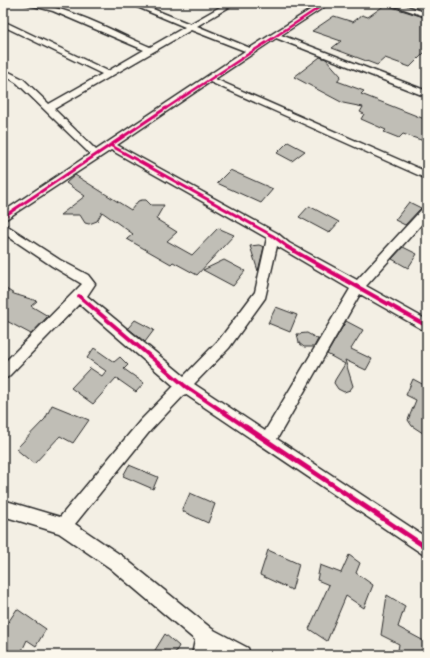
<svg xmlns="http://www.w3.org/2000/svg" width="430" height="658" viewBox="0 0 430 658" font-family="'Balsamiq Sans',sans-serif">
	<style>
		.building { fill: #c0beb6; stroke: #2b2b2b }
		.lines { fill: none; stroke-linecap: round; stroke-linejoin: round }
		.street-casing { stroke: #2b2b2b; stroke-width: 3 }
		.street { fill: #fbf7ec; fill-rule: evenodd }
		.cycleway-far3-casing { stroke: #fbf7ec; stroke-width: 4 }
		.cycleway-far2-casing { stroke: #fbf7ec; stroke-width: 5 }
		.cycleway-far1-casing { stroke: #fbf7ec; stroke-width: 6 }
		.cycleway-casing { stroke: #fbf7ec; stroke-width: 8 }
		.cycleway-far3 { stroke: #d6006c; stroke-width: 2.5 }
		.cycleway-far2 { stroke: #d6006c; stroke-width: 3 }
		.cycleway-far1 { stroke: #d6006c; stroke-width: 4 }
		.cycleway { stroke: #d6006c; stroke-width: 5 }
	</style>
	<rect width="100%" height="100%" fill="#f3efe4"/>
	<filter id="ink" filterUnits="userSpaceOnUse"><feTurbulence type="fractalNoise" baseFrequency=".025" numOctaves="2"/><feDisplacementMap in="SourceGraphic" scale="8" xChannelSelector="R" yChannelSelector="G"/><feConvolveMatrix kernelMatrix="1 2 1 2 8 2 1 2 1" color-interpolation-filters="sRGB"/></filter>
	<g filter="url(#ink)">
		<g class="building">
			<polygon points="385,5 427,18 427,50 410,67 385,58 377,65 332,48 341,41 312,31 334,16 353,22 362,15 368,17"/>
			<polygon points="320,57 326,59 341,76 337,81 364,91 361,94 427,120 427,142 403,134 399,138 384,132 386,130 361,119 364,114 360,112 363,107 343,103 294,77"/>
			<polygon points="288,142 305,151 292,161 277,153"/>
			<polygon points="230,170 273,189 261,203 217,183"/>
			<polygon points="75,175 131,210 138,201 142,200 146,200 151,205 164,205 156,219 177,232 167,241 192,255 218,228 234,235 197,275 173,262 171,264 127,239 133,234 102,212 97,221 89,224 85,223 80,215 60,215 85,196 66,183"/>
			<polygon points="409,202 421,208 405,225 395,220"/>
			<polygon points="309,206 339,222 329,233 299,217"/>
			<polygon points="259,245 264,247 258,271 250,246"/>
			<polygon points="403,247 417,254 408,268 392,259"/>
			<polygon points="224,260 245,271 233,286 203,270"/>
			<polygon points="3,287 14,294 37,301 31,306 48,316 31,334 3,319"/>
			<polygon points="276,307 297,315 290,332 268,323"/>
			<polygon points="135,320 154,330 145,342 128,328"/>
			<polygon points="346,321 363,330 351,349 372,359 366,370 345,360 353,386 350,390 344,392 338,389 334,383 335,380 345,364 327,354"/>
			<polygon points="307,333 318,339 314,347 304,347 299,343 297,334"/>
			<polygon points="94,348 114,362 120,357 128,365 124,369 144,383 136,392 116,378 93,404 71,388 90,368 102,376 106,371 87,358"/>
			<polygon points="413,379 424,385 427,380 426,435 412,426 408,420 416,400 406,395"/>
			<polygon points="52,405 89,420 73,443 60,436 34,464 16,449 45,419"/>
			<polygon points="129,465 158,477 153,489 123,476"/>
			<polygon points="190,493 215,504 208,523 182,511"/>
			<polygon points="268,550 299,564 292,590 260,575"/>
			<polygon points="349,555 360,563 356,573 373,585 364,608 346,596 327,641 309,629 329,585 317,580 320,565 341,573"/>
			<polygon points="387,595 405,606 398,627 424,641 422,655 408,655 398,650 399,644 381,635"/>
			<polygon points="17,609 46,629 36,646 27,640 20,655 3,655 3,630"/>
			<polygon points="165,634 179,646 174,655 152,655"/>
		</g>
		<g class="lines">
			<defs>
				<g id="street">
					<path d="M22,3C64,3 112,31 150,47L185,27L128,3H138L190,24L227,3H236L197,26L250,48L321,3H330L281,35L427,91V97L276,38L215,79L427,172V179L210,82L117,145L277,233L289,243L357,280L423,208L427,207V218L366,286L427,320V332L360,294L277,439L427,538V557L185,394L150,431L75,524L122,556L212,629L248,648L250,655H222L212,650L210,655H192L195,640L110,568L59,533L3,516V500L60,517L140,421L174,386L79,304L8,377L3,379V364L82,284L52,266L3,233V223L60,260L88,275L95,284L87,296L184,376L219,340L255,292L267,238L111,150L3,221V212L90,154L17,83L3,74V69L23,79L49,104L102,74L3,26V21L108,71L144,50L53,11ZM191,30L245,51L96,150L54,109ZM277,246L350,289L265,431L194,384L229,348L265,298Z"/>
					<polygon points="387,3 398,3 427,13 427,17"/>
				</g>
			</defs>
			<use href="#street" class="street-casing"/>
			<use href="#street" class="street"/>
			<defs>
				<polyline id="cycleway-far3" points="165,109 326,3"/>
				<g id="cycleway-far2">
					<polyline points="110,145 273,236 289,248"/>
					<polyline points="3,217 166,108"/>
				</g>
				<g id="cycleway-far1">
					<polyline points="287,247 427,326"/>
					<polyline points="79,296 185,386 247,428"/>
				</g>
				<polyline id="cycleway" points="246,427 427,548"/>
			</defs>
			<use href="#cycleway-far3" class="cycleway-far3-casing"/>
			<use href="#cycleway-far2" class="cycleway-far2-casing"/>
			<use href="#cycleway-far1" class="cycleway-far1-casing"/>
			<use href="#cycleway" class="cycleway-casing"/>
			<use href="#cycleway-far3" class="cycleway-far3"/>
			<use href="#cycleway-far2" class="cycleway-far2"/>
			<use href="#cycleway-far1" class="cycleway-far1"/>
			<use href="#cycleway" class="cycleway"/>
		</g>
	</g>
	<rect width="430" height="658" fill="none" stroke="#fbf7ec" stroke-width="16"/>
	<rect x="8" y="8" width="414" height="642" fill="none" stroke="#2b2b2b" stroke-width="1.5" filter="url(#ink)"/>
</svg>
